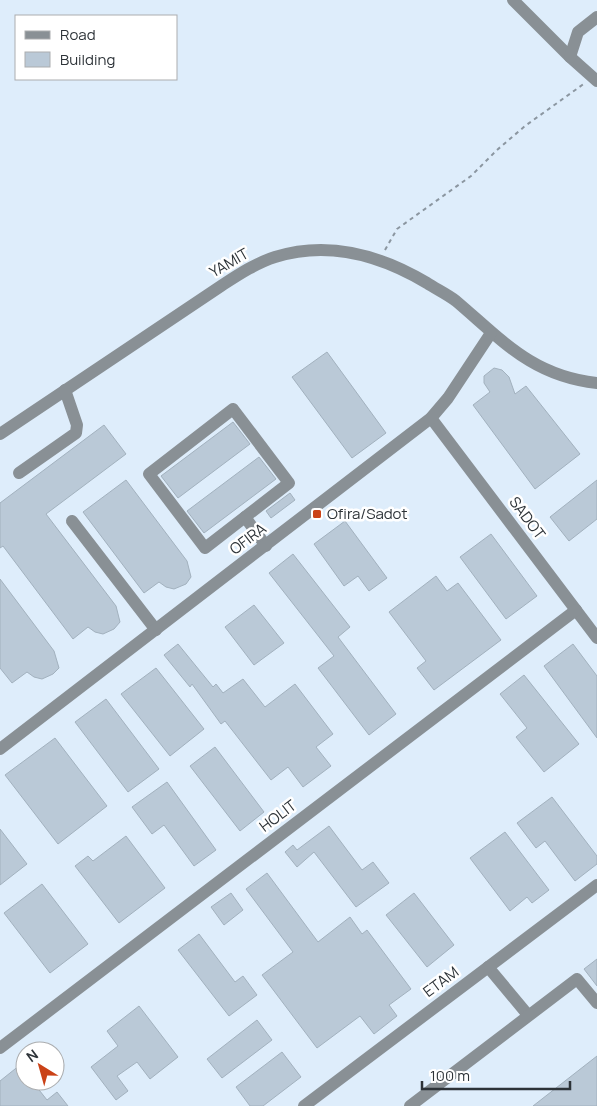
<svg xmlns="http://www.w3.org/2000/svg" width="597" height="1106" viewBox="0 0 597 1106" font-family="Manrope,sans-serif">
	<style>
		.building { fill: #bac9d7; stroke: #a2b1be }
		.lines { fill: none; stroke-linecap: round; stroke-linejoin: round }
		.path { stroke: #8b96a0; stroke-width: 2; stroke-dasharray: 4 4; stroke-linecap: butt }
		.minor { stroke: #899095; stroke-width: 12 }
		.poi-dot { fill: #ca4217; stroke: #fff; stroke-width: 2 }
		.labels { text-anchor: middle; stroke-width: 5; stroke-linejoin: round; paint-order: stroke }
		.street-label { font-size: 15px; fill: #2d3338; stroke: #fff }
		.poi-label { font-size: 15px; fill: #2d3338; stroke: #fff; text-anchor: start }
	</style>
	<rect width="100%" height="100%" fill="#deedfb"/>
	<g class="building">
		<polygon points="327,352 386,433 352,458 292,377"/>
		<polygon points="494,368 502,370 509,377 515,394 526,386 580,454 535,489 473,405 490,392 484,383 484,376"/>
		<polygon points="233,422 250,444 178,498 161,476"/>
		<polygon points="104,425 126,454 46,514 116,606 120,622 114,629 103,634 95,632 88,627 73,639 3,546 0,548 0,503"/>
		<polygon points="259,457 276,479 204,533 187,511"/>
		<polygon points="126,480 187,561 191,577 186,584 174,589 166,587 159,582 144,593 83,512"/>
		<polygon points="597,480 597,519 569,541 550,517"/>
		<polygon points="290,493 295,500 271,518 266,511"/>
		<polygon points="345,521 387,578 369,591 358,576 344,586 314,544"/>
		<polygon points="491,534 537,596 506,619 460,557"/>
		<polygon points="293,554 350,627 338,637 396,714 369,735 318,668 334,656 269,573"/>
		<polygon points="436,576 447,591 458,583 501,640 434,690 417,668 426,661 389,612"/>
		<polygon points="0,579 54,651 59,668 53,674 42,679 34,677 27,672 12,683 0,668"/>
		<polygon points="254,605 284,643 254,665 225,627"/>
		<polygon points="178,644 213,687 216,684 223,693 243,679 265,707 295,684 333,734 316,747 331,766 303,787 288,767 271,780 225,721 221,724 192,684 190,687 164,655"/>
		<polygon points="573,644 597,676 597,738 544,666"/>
		<polygon points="156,668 204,729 170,756 121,694"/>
		<polygon points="524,675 579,744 544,772 516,737 527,728 500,694"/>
		<polygon points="106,699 159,769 128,792 75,722"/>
		<polygon points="55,738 107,806 58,844 5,775"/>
		<polygon points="215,747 264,812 240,831 190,766"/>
		<polygon points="167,782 216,850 194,866 164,825 152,834 132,807"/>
		<polygon points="552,797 597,856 597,864 575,881 545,841 536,848 517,823"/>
		<polygon points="329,826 362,870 373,862 389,883 356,907 314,852 297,867 285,852 293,845 297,850"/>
		<polygon points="0,829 27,864 0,885"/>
		<polygon points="505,832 549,890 532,903 527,897 510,911 470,858"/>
		<polygon points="126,836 165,888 119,923 75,866 88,856 93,861"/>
		<polygon points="267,873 318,942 350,917 362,934 367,930 411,989 389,1005 397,1016 374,1034 360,1016 317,1048 262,975 293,952 246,889"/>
		<polygon points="42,884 88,944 50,973 4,913"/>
		<polygon points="231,893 243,910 224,925 211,907"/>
		<polygon points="414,893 454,945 427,967 386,915"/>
		<polygon points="199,934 235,982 243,976 257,995 229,1016 178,950"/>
		<polygon points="597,959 597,986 584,969"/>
		<polygon points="139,1006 178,1057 150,1079 137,1062 117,1076 128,1091 116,1100 91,1067 118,1046 107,1031"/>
		<polygon points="257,1020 272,1040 222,1078 207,1059"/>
		<polygon points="282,1052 301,1077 263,1106 250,1106 236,1087"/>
		<polygon points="597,1056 597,1106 533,1106"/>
		<polygon points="20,1065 25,1072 25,1081 32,1081 47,1100 57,1092 68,1106 0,1106 0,1081"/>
	</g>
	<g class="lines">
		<polyline class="path" points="385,250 397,229 471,176 497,150 525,126 585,83"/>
		<g class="minor">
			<polyline points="513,0 570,57 597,81"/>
			<polyline points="570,57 578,32 597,17"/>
			<polygon points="233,409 289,483 205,548 149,474"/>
			<polyline points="431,418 597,638"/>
			<path d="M0,434L221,286C238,275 256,263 275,257C329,240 380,255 427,283C436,289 447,294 456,301C502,340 532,376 597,383"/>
			<polyline points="19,473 76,433 77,425 65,390"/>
			<polyline points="245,517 266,546"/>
			<polyline points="72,521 156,630"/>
			<polyline points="0,749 431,418 448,398 491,333"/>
			<polyline points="488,967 528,1015"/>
			<polyline points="0,1048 576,610"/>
			<polyline points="304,1106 597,885"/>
			<polyline points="410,1106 577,979 597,1003"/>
		</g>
	</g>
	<rect class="poi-dot" x="312" y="509" width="10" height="10" rx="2.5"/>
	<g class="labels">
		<g class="street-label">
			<text transform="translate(229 263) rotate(-30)" y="5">YAMIT</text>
			<text transform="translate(527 518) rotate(53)" y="5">SADOT</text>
			<text transform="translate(248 539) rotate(-37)" y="5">OFIRA</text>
			<text transform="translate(278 816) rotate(-37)" y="5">HOLIT</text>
			<text transform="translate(441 982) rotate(-37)" y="5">ETAM</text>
		</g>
		<g class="poi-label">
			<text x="327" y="519">Ofira/Sadot</text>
		</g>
	</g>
	<rect x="15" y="15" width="162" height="65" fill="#ffffff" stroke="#abadaf"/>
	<rect x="25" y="31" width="25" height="8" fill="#899095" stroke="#abadaf"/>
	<text x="60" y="40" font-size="15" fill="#2d3338">Road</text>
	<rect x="25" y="52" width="25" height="15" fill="#bac9d7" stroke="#abadaf"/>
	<text x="60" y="65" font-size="15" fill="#2d3338">Building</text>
	<g transform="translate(40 1066) rotate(323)"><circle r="24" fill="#ffffff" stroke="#abadaf"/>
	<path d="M0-4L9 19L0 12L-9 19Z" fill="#ca4217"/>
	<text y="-8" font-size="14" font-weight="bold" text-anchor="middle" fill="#2d3338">N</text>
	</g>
	<path d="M422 1081v8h148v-8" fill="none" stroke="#2d3338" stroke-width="2.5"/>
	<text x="430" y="1081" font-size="15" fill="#2d3338" stroke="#ffffff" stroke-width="4" paint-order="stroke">100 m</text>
</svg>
